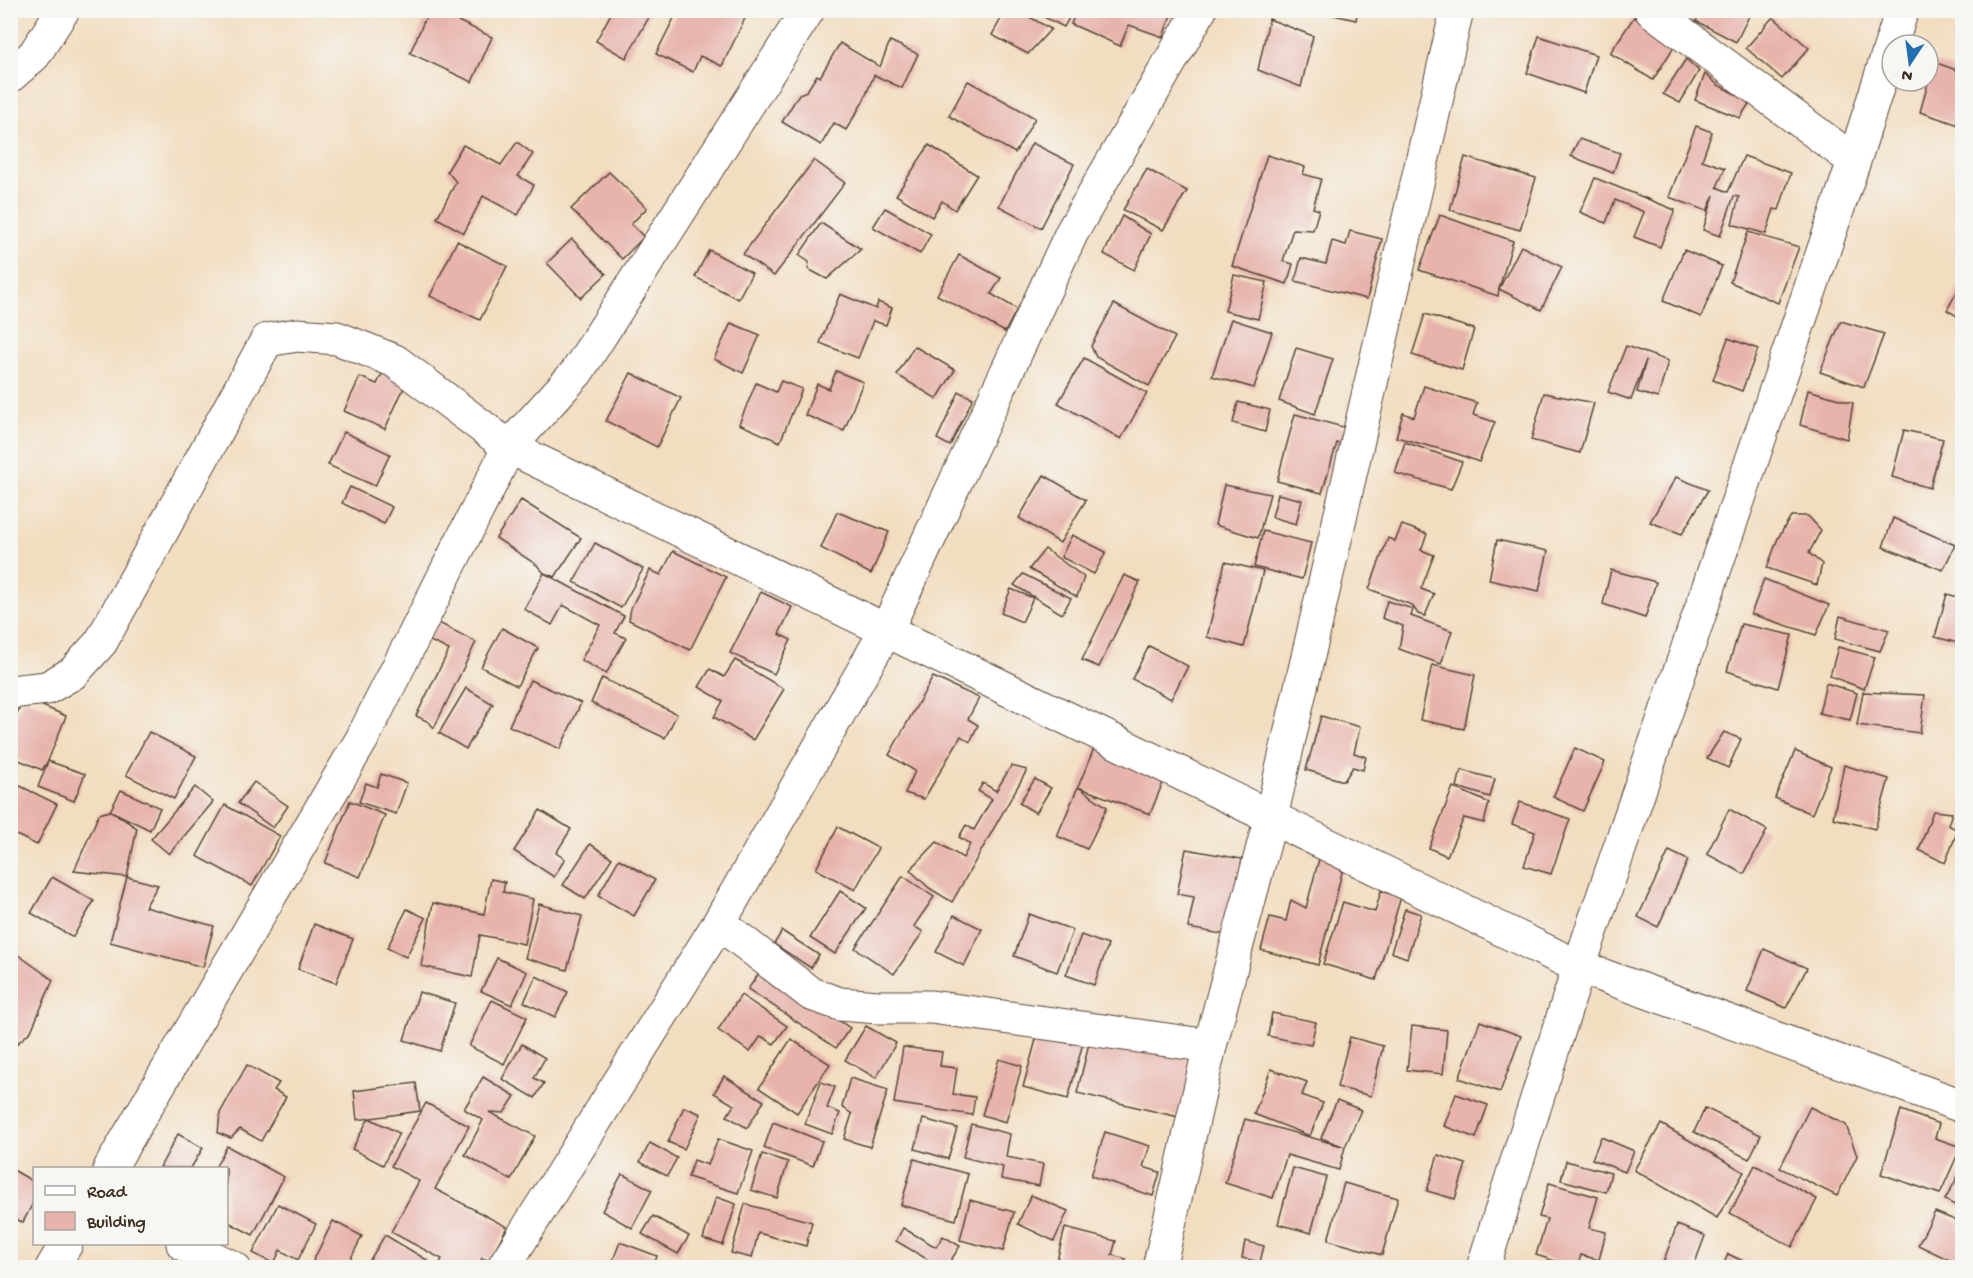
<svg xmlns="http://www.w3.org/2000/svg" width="1973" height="1278" viewBox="0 0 1973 1278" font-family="'Gochi Hand',sans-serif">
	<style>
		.building { fill: #e7b3ab }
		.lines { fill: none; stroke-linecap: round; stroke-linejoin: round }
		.street-casing { stroke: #564536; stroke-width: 35 }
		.street { stroke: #fff; stroke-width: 33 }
	</style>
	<rect width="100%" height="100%" fill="#f6f6f2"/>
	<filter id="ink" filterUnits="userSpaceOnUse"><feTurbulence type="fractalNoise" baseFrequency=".0167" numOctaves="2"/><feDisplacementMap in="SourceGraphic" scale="12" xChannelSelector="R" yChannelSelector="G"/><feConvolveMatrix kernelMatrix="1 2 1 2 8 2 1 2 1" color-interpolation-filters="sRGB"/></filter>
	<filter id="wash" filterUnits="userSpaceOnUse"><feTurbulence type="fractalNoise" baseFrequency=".008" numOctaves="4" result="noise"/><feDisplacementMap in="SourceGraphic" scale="24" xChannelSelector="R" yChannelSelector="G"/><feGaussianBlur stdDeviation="1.35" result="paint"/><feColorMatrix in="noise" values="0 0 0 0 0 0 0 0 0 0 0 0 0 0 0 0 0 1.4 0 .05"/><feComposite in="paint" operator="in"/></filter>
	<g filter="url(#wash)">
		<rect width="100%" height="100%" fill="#f2ddc0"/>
		<g id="blocks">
			<g class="building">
				<polygon points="429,10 435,10 492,37 472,82 410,53"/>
				<polygon points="613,10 653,10 626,58 596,41"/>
				<polygon points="678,10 749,10 722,66 700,56 693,72 656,54"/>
				<polygon points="1006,10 1017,10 1051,29 1028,54 992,35"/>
				<polygon points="1030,10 1073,10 1064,27"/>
				<polygon points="1077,10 1188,10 1185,20 1171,15 1163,37 1129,25 1120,46 1071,24"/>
				<polygon points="1330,10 1358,10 1356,20 1329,14"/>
				<polygon points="1702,10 1752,10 1736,42 1696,21"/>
				<polygon points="1634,17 1677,42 1653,80 1610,53"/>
				<polygon points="1773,17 1809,48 1782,79 1746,48"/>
				<polygon points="1269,19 1313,36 1301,87 1258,70"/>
				<polygon points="1539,36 1596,55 1584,93 1527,73"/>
				<polygon points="890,41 918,54 902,88 874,75 863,102 846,130 834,123 821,145 782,122 799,94 807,91 817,75 820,77 840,43 880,67"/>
				<polygon points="1686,59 1699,71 1680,103 1663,94"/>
				<polygon points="1934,62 1962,72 1962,126 1920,112"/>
				<polygon points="1705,74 1718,85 1750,102 1740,118 1695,100"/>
				<polygon points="968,81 1035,118 1015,153 949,116"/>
				<polygon points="1696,126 1712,132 1702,160 1725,168 1717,187 1728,192 1744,156 1791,173 1779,210 1774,209 1766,234 1732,224 1739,197 1734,196 1720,236 1703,230 1714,195 1707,211 1669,197"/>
				<polygon points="1579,139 1620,153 1613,173 1571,156"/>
				<polygon points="517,142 533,154 518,176 534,185 518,215 483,196 464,233 437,218 456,182 447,171 463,145 501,165"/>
				<polygon points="1032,143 1074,164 1041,228 999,206"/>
				<polygon points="929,145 977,175 955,210 942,201 932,217 896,195"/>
				<polygon points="1267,155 1305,167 1303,174 1321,179 1313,208 1319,210 1313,230 1293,229 1283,261 1293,264 1287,284 1232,266"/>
				<polygon points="1465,157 1536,178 1520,230 1450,210"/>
				<polygon points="814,160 845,183 774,276 743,254"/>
				<polygon points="1147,169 1187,191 1163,230 1123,210"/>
				<polygon points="609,172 647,208 631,224 644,237 622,259 571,209"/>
				<polygon points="1595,178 1675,210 1660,247 1634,237 1644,212 1615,200 1606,223 1580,212"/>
				<polygon points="885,208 931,234 920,254 873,227"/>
				<polygon points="1440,215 1513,241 1499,289 1521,246 1562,267 1541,310 1499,289 1498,296 1419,270"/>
				<polygon points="1122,216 1151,234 1134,270 1104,254"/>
				<polygon points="821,223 861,249 827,279 808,269 809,262 799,255"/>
				<polygon points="1350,231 1382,239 1367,299 1295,281 1301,258 1326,264 1332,241 1346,245"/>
				<polygon points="1748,232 1799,247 1778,303 1730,282"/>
				<polygon points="572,239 606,274 581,298 547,263"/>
				<polygon points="457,241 507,266 480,320 430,296"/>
				<polygon points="709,250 752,273 738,299 695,277"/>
				<polygon points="1684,250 1722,266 1701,317 1663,301"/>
				<polygon points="959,255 1001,278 991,294 1017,309 1005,332 937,295"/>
				<polygon points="1234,275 1267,282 1258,319 1225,311"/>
				<polygon points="1962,283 1962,319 1947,310"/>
				<polygon points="840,294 876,309 878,302 892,308 886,325 873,321 858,358 820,343"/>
				<polygon points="1114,304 1175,337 1149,386 1096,357 1091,346"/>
				<polygon points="1425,314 1474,329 1462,370 1412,355"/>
				<polygon points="1231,319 1272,332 1254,388 1212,376"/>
				<polygon points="1841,321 1884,334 1864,387 1820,372"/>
				<polygon points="731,323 760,335 743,373 714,359"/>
				<polygon points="1728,338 1758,349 1742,391 1713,380"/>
				<polygon points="914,346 955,370 937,399 897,375"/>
				<polygon points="1626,346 1668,361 1658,398 1637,392 1646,360 1631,400 1608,392"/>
				<polygon points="1296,348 1333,359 1315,414 1279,401"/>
				<polygon points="1084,358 1147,393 1121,439 1058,403"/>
				<polygon points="836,371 863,382 844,431 805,415 817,384 829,389"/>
				<polygon points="383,372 406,383 385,429 344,411 360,377 377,384"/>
				<polygon points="631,373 681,398 657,447 606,421"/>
				<polygon points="781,381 802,389 780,442 739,424 756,383 776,392"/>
				<polygon points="1424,386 1477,403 1473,415 1495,422 1479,462 1458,454 1396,437 1403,413 1414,417"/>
				<polygon points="1808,390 1853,403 1847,439 1800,425"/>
				<polygon points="959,392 973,398 950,446 937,439"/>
				<polygon points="1544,393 1594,403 1580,453 1531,440"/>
				<polygon points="1238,402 1270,410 1265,432 1233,423"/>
				<polygon points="1295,414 1354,430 1349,447 1337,443 1322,493 1277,481"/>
				<polygon points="1904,430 1943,439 1930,488 1892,477"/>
				<polygon points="344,432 390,454 375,486 328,465"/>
				<polygon points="1405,442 1462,462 1451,489 1395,473"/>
				<polygon points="1044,475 1086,500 1060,543 1019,518"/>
				<polygon points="1676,477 1708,490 1682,534 1650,522"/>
				<polygon points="1224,485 1270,494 1258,538 1215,525"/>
				<polygon points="350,487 392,507 384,524 342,503"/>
				<polygon points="1278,494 1302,500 1296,524 1272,517"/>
				<polygon points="521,500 581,538 555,577 544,573 624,616 615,633 626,638 606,674 581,660 600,625 563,605 552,625 524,609 544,573 537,565 496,538"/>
				<polygon points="837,512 889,532 871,574 821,548"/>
				<polygon points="1791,516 1808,516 1821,530 1809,553 1822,564 1817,585 1767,568 1778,538"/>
				<polygon points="1893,518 1955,545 1943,570 1883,547"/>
				<polygon points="1402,525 1427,534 1421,550 1434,555 1421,589 1434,594 1425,616 1418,614 1412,605 1369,589 1388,538 1395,541"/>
				<polygon points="1263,531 1311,543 1302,579 1254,567"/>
				<polygon points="1072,535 1106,552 1094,574 1061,557"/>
				<polygon points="1497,540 1548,551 1539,591 1489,580"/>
				<polygon points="595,543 643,569 621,608 574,582"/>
				<polygon points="1045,549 1084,577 1077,597 1029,569"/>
				<polygon points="673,551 726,577 690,650 629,620 631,608 650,570 661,575"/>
				<polygon points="1225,562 1263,571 1244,647 1207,637"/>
				<polygon points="1611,570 1656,582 1645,618 1603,604"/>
				<polygon points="1023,574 1071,598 1062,614 1014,585"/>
				<polygon points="1124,575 1140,582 1099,667 1082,660"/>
				<polygon points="1764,579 1829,605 1816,635 1751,614"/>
				<polygon points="1011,589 1033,598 1022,622 1001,613"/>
				<polygon points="761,592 792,607 779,634 791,640 774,674 730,653"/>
				<polygon points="1947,594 1962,598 1962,644 1935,637"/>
				<polygon points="1387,601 1413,609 1411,616 1452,631 1441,664 1399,649 1403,626 1382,618"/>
				<polygon points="1840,616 1889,630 1880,651 1835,639"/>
				<polygon points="437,622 476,642 434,728 429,722 416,716 449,650 428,640"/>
				<polygon points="1741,624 1792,635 1778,688 1727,671"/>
				<polygon points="502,628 538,648 517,686 481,667"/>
				<polygon points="1149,646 1188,666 1171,699 1132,679"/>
				<polygon points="1838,647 1875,657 1864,689 1830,676"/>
				<polygon points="735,660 784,689 753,740 714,717 723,701 699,687 710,669 724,677"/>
				<polygon points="1432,665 1475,675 1464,729 1420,720"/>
				<polygon points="933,677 979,698 968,719 978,725 970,742 961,736 924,799 905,793 915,771 889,755"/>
				<polygon points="602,678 677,714 665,738 591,703"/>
				<polygon points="530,680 581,703 560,749 509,726"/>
				<polygon points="1826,683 1857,693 1850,720 1819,713"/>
				<polygon points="466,688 493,704 466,749 439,733"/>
				<polygon points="1863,692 1925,695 1920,733 1857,725"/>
				<polygon points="24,698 66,716 48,761 42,770 10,756 10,729"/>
				<polygon points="1321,716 1360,727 1354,753 1366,757 1363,770 1353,767 1344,781 1306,770"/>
				<polygon points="149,732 196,756 174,799 126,775"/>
				<polygon points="1724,732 1741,739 1728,768 1707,758"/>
				<polygon points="1095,746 1166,775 1150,814 1078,787"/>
				<polygon points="1575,748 1605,762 1583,811 1553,797"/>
				<polygon points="1795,751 1831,767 1812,814 1775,798"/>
				<polygon points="48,761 85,774 74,801 38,787"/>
				<polygon points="1844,765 1889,779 1875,829 1833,818"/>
				<polygon points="1011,766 1027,770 952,902 929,888 910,870 937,842 963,858 970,844 959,837 966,825 974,830 992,799 978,791 983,783 996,791"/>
				<polygon points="1461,770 1495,779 1490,797 1457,787"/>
				<polygon points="381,774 407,783 396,814 359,802 366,783 377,787"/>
				<polygon points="1035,779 1051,788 1036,813 1019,803"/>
				<polygon points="10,781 57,804 37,845 10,832"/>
				<polygon points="254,782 288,806 273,828 238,803"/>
				<polygon points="195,787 213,802 169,854 151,839"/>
				<polygon points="1078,787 1107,807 1087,849 1057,836"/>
				<polygon points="1453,787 1489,803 1484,823 1464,818 1447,856 1429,848"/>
				<polygon points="121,790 160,808 150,830 111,811 137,828 127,877 74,871 99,814 110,811"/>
				<polygon points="350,801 385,815 360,877 325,863"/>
				<polygon points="1520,802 1570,819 1551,874 1524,866 1535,832 1512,824"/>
				<polygon points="225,805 280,836 252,886 197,856"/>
				<polygon points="1729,809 1767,830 1744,874 1707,854"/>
				<polygon points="540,810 571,829 556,853 565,859 554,877 514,851"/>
				<polygon points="1933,811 1952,813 1948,825 1958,830 1945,863 1919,850"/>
				<polygon points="838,827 878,848 855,890 816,869"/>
				<polygon points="590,844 612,858 585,899 563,885"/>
				<polygon points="1186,849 1242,859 1227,935 1188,928 1194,897 1177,894"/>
				<polygon points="1669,851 1688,860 1658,927 1638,917"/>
				<polygon points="1320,855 1345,861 1318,965 1261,950 1270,917 1286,921 1291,900 1306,908"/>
				<polygon points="619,859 655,880 634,916 598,896"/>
				<polygon points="903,876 934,897 914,926 923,932 894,974 855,948"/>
				<polygon points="52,877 94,901 73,937 31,913"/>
				<polygon points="127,877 158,885 145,907 214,926 203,967 110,942"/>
				<polygon points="491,879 505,882 503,892 533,899 524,944 480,935 472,977 421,966 433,903 484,914"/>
				<polygon points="840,891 866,908 835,954 810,938"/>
				<polygon points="1381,891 1401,897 1376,980 1323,964 1343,902 1375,912"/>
				<polygon points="539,904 582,916 567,970 525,958"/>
				<polygon points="407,909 426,918 406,957 387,948"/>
				<polygon points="1405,909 1421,914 1407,958 1391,952"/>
				<polygon points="1029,914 1073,930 1057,972 1014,956"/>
				<polygon points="954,915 982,929 964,966 936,952"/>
				<polygon points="314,924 353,939 336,983 298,969"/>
				<polygon points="782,931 819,955 811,968 774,944"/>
				<polygon points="1081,935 1108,945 1094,985 1066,975"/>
				<polygon points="10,949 53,980 31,1031 10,1050"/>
				<polygon points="1764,949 1807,968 1786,1008 1747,991"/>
				<polygon points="497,958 527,972 512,1005 481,991"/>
				<polygon points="762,969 850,1028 836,1048 748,989"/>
				<polygon points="536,976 568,992 555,1017 524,1002"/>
				<polygon points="419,992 455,1003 440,1051 404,1040"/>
				<polygon points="741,995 787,1026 774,1044 761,1036 750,1052 718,1030"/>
				<polygon points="492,1000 527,1017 504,1064 469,1046"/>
				<polygon points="1272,1013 1316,1022 1311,1045 1268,1036"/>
				<polygon points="1480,1021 1521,1036 1500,1092 1459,1078"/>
				<polygon points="866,1026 896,1043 876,1078 845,1060"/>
				<polygon points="1412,1026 1447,1030 1443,1074 1407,1070"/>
				<polygon points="1091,1035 1197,1060 1183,1118 1077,1093"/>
				<polygon points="1037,1036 1072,1044 1074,1037 1084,1039 1068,1099 1023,1087"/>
				<polygon points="1350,1037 1383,1046 1371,1096 1337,1087"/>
				<polygon points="791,1039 830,1064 797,1113 759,1088"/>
				<polygon points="522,1044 545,1058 534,1078 544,1083 535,1098 502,1079"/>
				<polygon points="903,1047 942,1052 940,1066 957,1068 953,1094 975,1097 972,1115 894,1103"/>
				<polygon points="999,1059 1022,1066 1006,1122 982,1115"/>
				<polygon points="247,1065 279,1083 274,1090 286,1097 261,1141 240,1129 231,1138 218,1133 220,1113"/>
				<polygon points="1271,1069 1307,1082 1302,1095 1323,1103 1310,1136 1254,1114"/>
				<polygon points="724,1076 764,1101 747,1128 727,1116 734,1105 714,1093"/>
				<polygon points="483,1077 515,1096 504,1113 489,1112 535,1136 511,1180 465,1155 483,1120 464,1109"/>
				<polygon points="850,1078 888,1090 870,1147 844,1139 852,1114 842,1107"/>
				<polygon points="821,1082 835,1087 827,1108 840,1113 832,1134 805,1124"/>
				<polygon points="416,1083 420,1111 357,1120 354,1091"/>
				<polygon points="1456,1094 1488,1105 1476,1138 1444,1126"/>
				<polygon points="1337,1100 1361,1110 1345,1147 1339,1170 1287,1155 1273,1198 1225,1183 1245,1119 1345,1147 1321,1138"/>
				<polygon points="426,1103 469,1126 435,1189 507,1227 489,1261 482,1258 477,1268 437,1268 442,1259 391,1232 419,1181 391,1166"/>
				<polygon points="684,1107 701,1114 684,1149 668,1142"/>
				<polygon points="1810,1107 1846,1125 1857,1156 1837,1196 1780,1168"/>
				<polygon points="1705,1108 1761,1135 1749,1159 1694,1132"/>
				<polygon points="1901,1110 1939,1124 1935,1138 1961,1147 1940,1194 1881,1174"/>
				<polygon points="369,1118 399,1133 383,1165 352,1149"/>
				<polygon points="923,1119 957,1128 948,1159 915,1149"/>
				<polygon points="773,1122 822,1141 813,1166 764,1148"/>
				<polygon points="971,1124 1010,1134 1006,1157 1043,1164 1039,1186 1001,1179 1003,1167 963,1157"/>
				<polygon points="1661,1124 1744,1172 1717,1218 1634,1170"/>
				<polygon points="1105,1132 1150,1146 1143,1167 1160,1172 1153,1196 1091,1176"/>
				<polygon points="178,1134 203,1148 191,1168 163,1168 160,1167"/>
				<polygon points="1601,1137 1634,1151 1625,1172 1592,1159"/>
				<polygon points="718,1139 753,1151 738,1193 688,1177 694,1160 708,1165"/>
				<polygon points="650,1143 677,1158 667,1176 640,1162"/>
				<polygon points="227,1146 284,1177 253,1235 226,1221 226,1168 215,1168"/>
				<polygon points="762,1154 788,1162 777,1198 751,1190"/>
				<polygon points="1438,1155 1466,1164 1455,1199 1427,1191"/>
				<polygon points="914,1159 968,1174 956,1220 901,1205"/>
				<polygon points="1566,1161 1611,1173 1606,1192 1561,1180"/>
				<polygon points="1755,1165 1817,1199 1792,1247 1730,1213"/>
				<polygon points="10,1168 34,1182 34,1201 23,1222 10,1218"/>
				<polygon points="1293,1168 1326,1177 1311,1233 1278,1224"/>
				<polygon points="1962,1169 1962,1209 1945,1200"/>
				<polygon points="622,1174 652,1190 632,1228 602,1211"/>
				<polygon points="1344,1183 1398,1198 1382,1255 1328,1240"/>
				<polygon points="1549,1183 1598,1197 1589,1228 1606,1232 1599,1260 1581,1255 1577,1268 1536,1255 1547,1219 1539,1217"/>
				<polygon points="1031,1195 1068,1211 1054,1241 1018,1224"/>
				<polygon points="716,1197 736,1204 723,1245 703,1239"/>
				<polygon points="970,1200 1014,1212 1003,1251 960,1240"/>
				<polygon points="278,1204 316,1224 298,1260 280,1250 274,1264 253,1253"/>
				<polygon points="745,1204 812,1222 806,1246 758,1233 752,1258 731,1253"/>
				<polygon points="1935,1212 1962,1223 1962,1266 1918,1245"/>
				<polygon points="653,1216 689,1236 678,1254 642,1234"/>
				<polygon points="333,1221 362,1236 346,1268 326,1268 313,1261"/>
				<polygon points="1677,1225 1705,1236 1693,1268 1661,1268"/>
				<polygon points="903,1228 936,1247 943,1236 960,1246 946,1268 942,1268 896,1241"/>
				<polygon points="1065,1228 1116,1241 1112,1255 1126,1259 1124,1268 1055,1268"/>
				<polygon points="385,1235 427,1260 423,1268 365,1268"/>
				<polygon points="1245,1241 1264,1246 1260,1262 1242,1258"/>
				<polygon points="620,1242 657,1256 653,1268 634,1268 613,1260"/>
				<polygon points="1728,1254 1758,1268 1722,1268"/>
			</g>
		</g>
	</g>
	<g filter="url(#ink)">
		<use href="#blocks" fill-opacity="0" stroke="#564536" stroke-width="1.5"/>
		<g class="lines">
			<defs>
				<g id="street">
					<polyline points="1651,10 1854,161"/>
					<polyline points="10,76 34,55 63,10"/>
					<polyline points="10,692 47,688 73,673 101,642 267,340 297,335 337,338 395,361 509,447 1579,967 1962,1106"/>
					<polyline points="719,923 811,994 840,1004 878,1007 931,1007 1210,1046"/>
					<polyline points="110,1168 362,739 509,447 577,372 808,10"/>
					<polyline points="183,1244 234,1268"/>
					<polyline points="52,1268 66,1244"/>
					<polyline points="503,1268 719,923 887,629 1072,232 1200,10"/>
					<polyline points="1159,1268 1210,1046 1271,817 1457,10"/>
					<polyline points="1483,1268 1579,967 1854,161 1902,10"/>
				</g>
			</defs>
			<use href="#street" class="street-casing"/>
			<use href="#street" class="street"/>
		</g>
	</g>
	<rect width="1973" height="1278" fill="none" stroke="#f6f6f2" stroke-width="36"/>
	<rect x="33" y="1167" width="195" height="78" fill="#f6f6f2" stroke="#aba49d" stroke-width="1.5"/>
	<rect x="45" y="1186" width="30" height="9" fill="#ffffff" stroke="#aba49d" stroke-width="1.5"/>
	<text x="87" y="1197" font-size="18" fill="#3b2a1e">Road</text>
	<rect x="45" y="1212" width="30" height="18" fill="#e7b3ab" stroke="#aba49d" stroke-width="1.5"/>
	<text x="87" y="1227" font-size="18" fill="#3b2a1e">Building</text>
	<g transform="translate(1910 63) rotate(193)"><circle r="28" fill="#f6f6f2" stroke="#aba49d" stroke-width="1.5"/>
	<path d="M0-4.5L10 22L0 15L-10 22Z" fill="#1f6fb2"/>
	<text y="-9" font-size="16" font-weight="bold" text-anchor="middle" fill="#3b2a1e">N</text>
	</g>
</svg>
